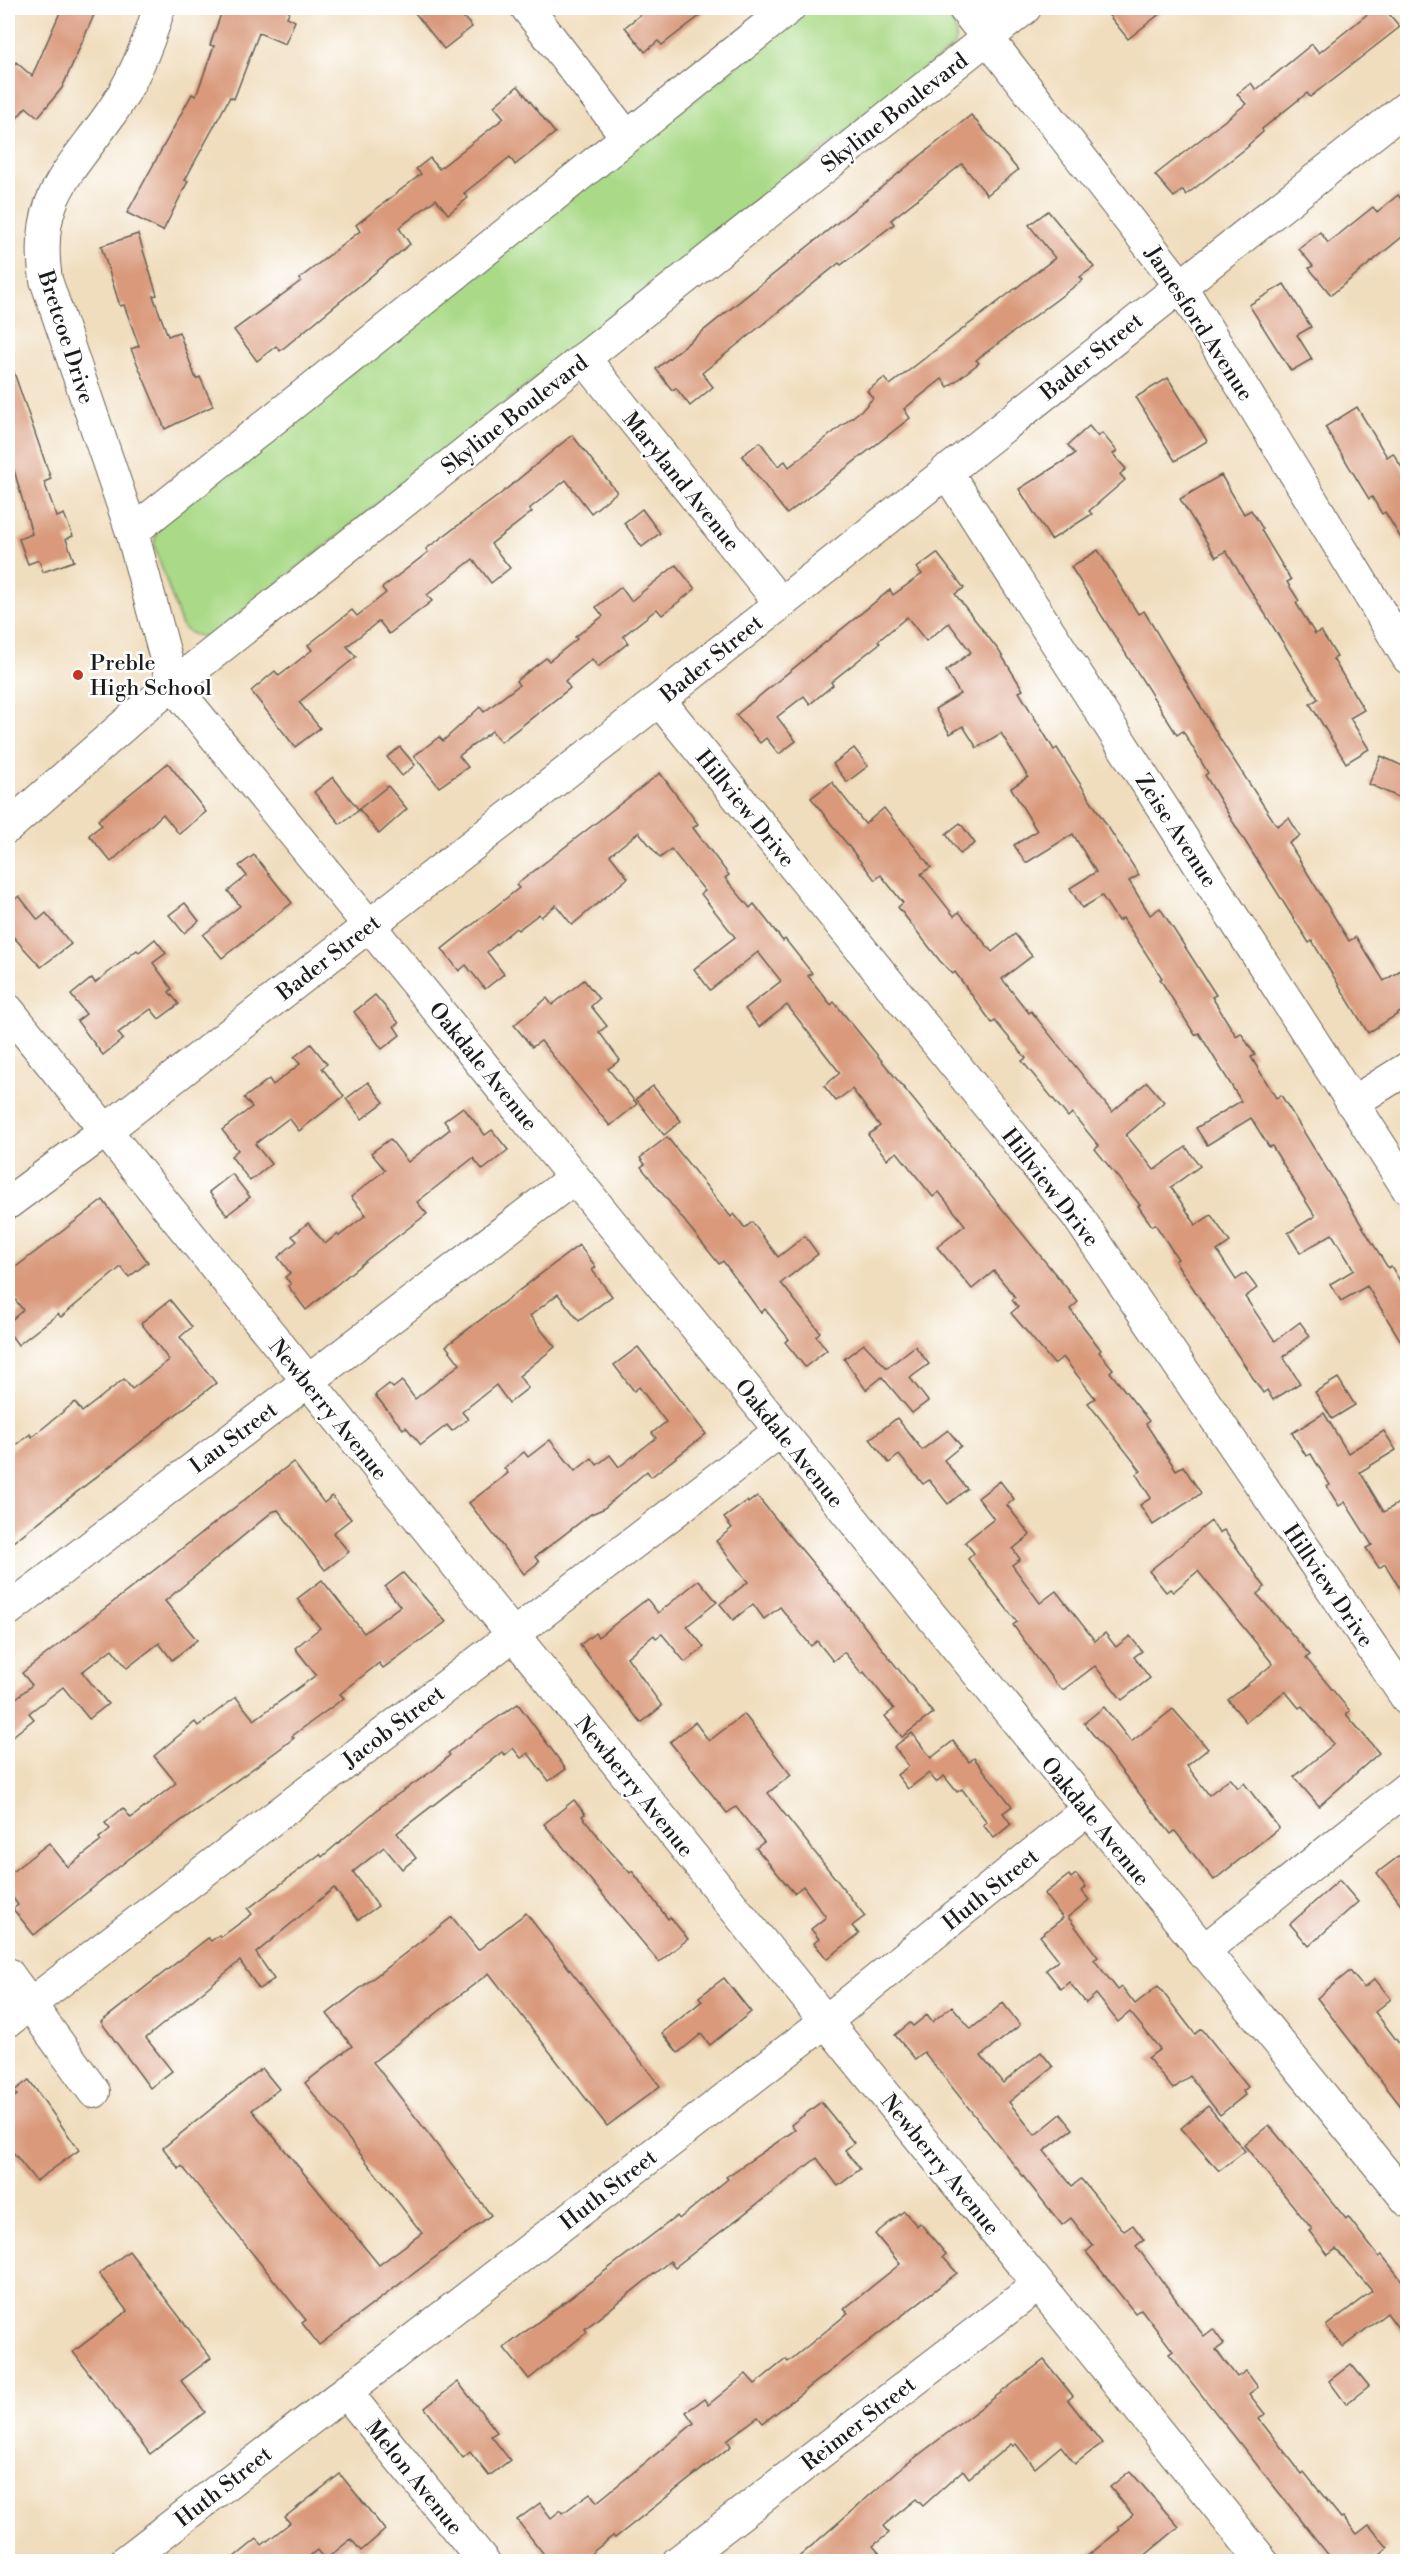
<svg xmlns="http://www.w3.org/2000/svg" width="1415" height="2569" viewBox="0 0 1415 2569" font-family="'Libre Bodoni',serif">
	<style>
		.green { fill: #aada88; stroke: #637b52; stroke-width: 1.5 }
		.building { fill: #d9997a }
		.lines { fill: none; stroke-linecap: round; stroke-linejoin: round }
		.minor-casing { stroke: #666054; stroke-width: 34 }
		.minor { stroke: #fff; stroke-width: 32 }
		.poi-dot { fill: #c8321e; stroke: #fff; stroke-width: 2 }
		.labels { text-anchor: middle; stroke-width: 5; stroke-linejoin: round; paint-order: stroke }
		.street-label { font-size: 22px; fill: #1c1c1c; stroke: #fff }
		.poi-label { font-size: 22px; fill: #1c1c1c; stroke: #fff; text-anchor: start }
	</style>
	<rect width="100%" height="100%" fill="#fff"/>
	<filter id="ink" filterUnits="userSpaceOnUse"><feTurbulence type="fractalNoise" baseFrequency=".0167" numOctaves="2"/><feDisplacementMap in="SourceGraphic" scale="12" xChannelSelector="R" yChannelSelector="G"/><feConvolveMatrix kernelMatrix="1 2 1 2 8 2 1 2 1" color-interpolation-filters="sRGB"/></filter>
	<filter id="wash" filterUnits="userSpaceOnUse"><feTurbulence type="fractalNoise" baseFrequency=".008" numOctaves="4" result="noise"/><feDisplacementMap in="SourceGraphic" scale="24" xChannelSelector="R" yChannelSelector="G"/><feGaussianBlur stdDeviation="1.35" result="paint"/><feColorMatrix in="noise" values="0 0 0 0 0 0 0 0 0 0 0 0 0 0 0 0 0 1.4 0 .05"/><feComposite in="paint" operator="in"/></filter>
	<g filter="url(#wash)">
		<rect width="100%" height="100%" fill="#f0ddbd"/>
		<path class="green" d="M810,8H942C952,20 959,28 955,45L212,636C199,638 191,635 182,626L154,545L157,530L162,523Z"/>
		<g id="blocks">
			<g class="building">
				<polygon points="62,8 97,8 62,88 38,117 26,107 8,129 8,72 16,62 32,76"/>
				<polygon points="223,8 291,8 287,17 295,21 285,44 259,33 234,99 230,97 185,180 188,181 163,231 127,213 192,94 196,96 214,46 210,45"/>
				<polygon points="411,8 456,8 472,27 444,49"/>
				<polygon points="636,8 710,8 662,45 658,41 645,52 625,27 640,15"/>
				<polygon points="1103,8 1167,8 1128,39"/>
				<polygon points="1375,8 1384,8 1400,27 1310,97 1307,93 1262,129 1263,132 1248,145 1249,146 1186,195 1183,190 1174,197 1155,175 1246,104 1237,94 1251,83 1256,90 1312,44 1319,53"/>
				<polygon points="518,86 555,133 515,165 510,157 464,193 468,198 448,214 436,199 399,228 410,244 280,351 276,346 257,361 234,330 301,281 299,279 360,231 356,225 421,174 416,169 430,158 439,169 504,118 494,106"/>
				<polygon points="971,115 1018,170 987,195 962,164 891,220 894,224 841,265 839,263 702,373 713,387 690,406 676,388 672,390 656,369"/>
				<polygon points="1398,195 1407,207 1407,233 1331,295 1309,268 1313,266 1299,249 1320,232 1328,243 1373,207 1377,212"/>
				<polygon points="1048,211 1094,267 1080,277 1083,280 976,360 979,363 948,387 942,379 904,409 910,418 787,514 742,456 760,442 778,466 785,461 789,467 864,408 873,398 867,391 884,378 890,385 1055,258 1029,225"/>
				<polygon points="138,234 157,295 153,296 168,336 179,332 196,379 200,377 213,406 165,429 131,349 139,346 124,305 120,306 101,246"/>
				<polygon points="1284,284 1311,327 1297,335 1312,359 1291,371 1249,305"/>
				<polygon points="10,361 51,479 44,482 57,517 64,514 73,536 66,539 74,561 43,572 39,560 28,564 19,539 32,534 14,470 8,472 8,362"/>
				<polygon points="1168,378 1207,441 1175,461 1136,397"/>
				<polygon points="1357,407 1387,457 1393,453 1407,476 1407,548 1385,512 1382,514 1372,497 1369,499 1325,427"/>
				<polygon points="1089,426 1098,437 1102,433 1117,451 1113,454 1126,469 1120,474 1125,480 1089,511 1092,514 1051,540 1019,489 1075,454 1068,445"/>
				<polygon points="572,435 617,492 591,513 566,480 529,509 532,512 491,544 510,568 491,583 473,559 427,595 432,601 389,634 379,621 347,646 356,657 299,702 320,728 295,747 251,691 275,671 279,676 312,650 308,645 352,610 357,616 386,593 382,588 428,552 426,549 498,496"/>
				<polygon points="1221,475 1244,514 1251,510 1263,529 1261,530 1291,580 1287,582 1299,601 1296,603 1315,634 1321,631 1337,657 1333,659 1364,710 1350,718 1369,749 1346,763 1310,704 1318,699 1226,551 1216,557 1180,499"/>
				<polygon points="642,509 660,533 642,547 624,523"/>
				<polygon points="1098,550 1138,614 1144,611 1222,742 1277,826 1289,818 1300,836 1289,843 1349,941 1356,937 1384,981 1407,966 1407,1008 1368,1033 1312,941 1309,943 1233,822 1205,775 1208,773 1183,731 1177,735 1071,567"/>
				<polygon points="937,553 964,588 955,594 999,651 1023,690 1019,692 1054,750 1057,748 1139,875 1129,881 1150,915 1160,908 1216,995 1212,997 1236,1036 1241,1033 1255,1055 1251,1057 1276,1098 1281,1095 1388,1268 1391,1266 1407,1292 1407,1351 1367,1286 1341,1301 1330,1284 1354,1270 1332,1234 1300,1253 1288,1233 1315,1216 1272,1146 1269,1147 1251,1118 1207,1145 1196,1128 1241,1101 1199,1033 1195,1035 1160,979 1162,978 1123,918 1118,921 1102,896 1082,908 1070,888 1096,872 1073,834 1026,863 1014,845 1037,831 1011,788 1028,777 1001,733 977,748 963,726 950,734 935,709 960,694 946,671 971,652 949,623 926,641 907,617 878,641 880,643 831,682 833,685 810,704 804,696 777,717 796,741 779,754 766,738 760,743 736,715 890,590 893,595 922,574 917,568"/>
				<polygon points="676,565 695,589 662,615 657,609 623,636 628,643 598,667 592,659 565,681 570,688 501,742 492,731 459,756 468,767 439,787 414,756 439,737 443,741 480,707 484,712 519,685 516,681 546,658 549,661 577,639 575,637 603,616 596,607 621,587 631,601"/>
				<polygon points="400,747 415,765 402,776 387,757"/>
				<polygon points="854,748 868,766 847,782 833,764"/>
				<polygon points="1381,756 1407,768 1407,801 1369,784"/>
				<polygon points="168,763 206,812 179,834 163,814 111,862 89,835 102,825 98,820"/>
				<polygon points="660,773 698,824 693,828 729,875 725,878 750,908 754,904 783,941 785,939 812,973 808,976 831,1005 834,1002 1078,1302 1070,1309 1101,1350 1099,1352 1113,1369 1110,1372 1149,1421 1146,1424 1176,1470 1183,1466 1201,1493 1196,1497 1153,1525 1140,1505 1151,1498 1136,1474 1141,1471 1088,1403 1095,1398 1063,1357 1054,1364 1011,1313 1018,1307 1012,1300 1015,1297 994,1271 972,1289 937,1247 965,1225 939,1192 933,1197 897,1152 887,1159 868,1135 880,1126 852,1089 836,1101 824,1086 840,1073 787,1005 759,1027 745,1009 781,981 758,952 710,990 694,969 735,937 701,894 705,891 671,849 660,858 639,832 610,855 628,878 572,925 556,905 541,917 539,914 518,930 516,928 487,952 504,974 485,989 466,965 459,971 442,949 519,888 516,885"/>
				<polygon points="333,777 359,810 340,824 314,792"/>
				<polygon points="832,782 865,824 884,808 931,867 921,874 954,916 959,912 992,952 1015,934 1032,956 1002,979 1029,1013 1031,1011 1112,1112 1147,1082 1164,1102 1126,1135 1154,1170 1186,1147 1200,1166 1171,1187 1196,1225 1211,1215 1230,1242 1217,1251 1236,1280 1246,1273 1257,1288 1245,1297 1275,1341 1300,1322 1310,1336 1283,1357 1300,1383 1273,1400 1267,1390 1263,1393 1175,1261 1178,1259 1155,1224 1152,1226 1138,1206 1140,1205 1095,1149 1099,1146 1072,1113 1068,1117 1022,1061 1026,1058 995,1021 992,1023 955,972 953,974 940,961 898,907 903,903 881,875 875,880 811,798"/>
				<polygon points="388,786 407,809 379,834 359,809"/>
				<polygon points="960,823 975,843 960,854 946,834"/>
				<polygon points="254,855 292,903 222,958 203,935 240,906 228,891 247,876 239,866"/>
				<polygon points="19,896 38,920 46,913 71,944 41,967 8,931 8,905"/>
				<polygon points="185,903 199,921 184,933 169,915"/>
				<polygon points="155,939 166,953 153,963 172,989 169,992 179,1004 159,1019 151,1009 118,1033 123,1039 103,1055 77,1021 86,1014 71,995 92,978 95,983 137,950 139,952"/>
				<polygon points="584,980 599,999 591,1006 607,1026 599,1032 620,1060 608,1069 637,1104 610,1126 541,1041 532,1047 514,1025 547,998 552,1005"/>
				<polygon points="375,995 399,1023 394,1026 400,1035 382,1049 354,1012"/>
				<polygon points="311,1044 327,1064 322,1068 344,1096 299,1131 289,1118 255,1144 271,1164 250,1181 231,1156 238,1150 222,1130 252,1107 244,1098 269,1079 273,1085 300,1064 294,1057"/>
				<polygon points="368,1082 384,1102 362,1119 346,1099"/>
				<polygon points="653,1086 681,1121 664,1135 636,1099"/>
				<polygon points="463,1107 485,1135 492,1130 508,1150 483,1170 473,1158 417,1202 427,1214 369,1258 306,1310 288,1286 291,1284 285,1277 290,1273 278,1257 297,1241 292,1236 308,1223 325,1244 337,1234 339,1236 366,1215 351,1197 385,1170 371,1153 390,1139 408,1162 450,1129 444,1121"/>
				<polygon points="667,1137 731,1217 734,1214 745,1228 752,1222 778,1257 805,1236 818,1254 781,1283 820,1332 816,1336 827,1350 805,1367 785,1342 789,1339 765,1309 761,1313 723,1261 719,1264 641,1167 645,1164 640,1158"/>
				<polygon points="232,1174 250,1197 227,1215 209,1192"/>
				<polygon points="103,1200 148,1262 129,1277 121,1267 61,1317 58,1314 18,1345 8,1331 8,1323 23,1310 8,1290 8,1273"/>
				<polygon points="579,1245 596,1267 592,1270 612,1296 579,1321 558,1294 530,1316 555,1347 519,1376 528,1388 509,1403 496,1385 462,1412 468,1419 452,1431 447,1425 421,1445 406,1427 403,1429 375,1395 389,1384 393,1388 402,1381 415,1399 460,1364 446,1346"/>
				<polygon points="170,1300 192,1327 180,1337 216,1383 8,1546 8,1452 30,1434 32,1437 75,1402 82,1412 124,1379 132,1389 169,1360 141,1323"/>
				<polygon points="864,1344 887,1368 915,1346 929,1364 910,1378 928,1401 912,1413 882,1377 866,1390 844,1359"/>
				<polygon points="638,1347 706,1434 651,1477 647,1471 603,1509 591,1514 535,1557 539,1562 524,1574 469,1503 508,1473 504,1468 524,1452 528,1457 550,1440 575,1471 592,1458 597,1465 610,1455 619,1467 656,1438 652,1433 666,1422 639,1387 634,1391 614,1365"/>
				<polygon points="1338,1378 1355,1405 1332,1419 1315,1392"/>
				<polygon points="1324,1413 1348,1453 1384,1431 1396,1450 1360,1472 1384,1512 1407,1498 1407,1600 1385,1564 1379,1568 1366,1548 1372,1545 1345,1502 1339,1506 1327,1487 1330,1485 1311,1454 1306,1456 1292,1433"/>
				<polygon points="897,1418 922,1450 948,1430 961,1446 944,1460 967,1489 948,1504 929,1480 923,1484 899,1455 889,1463 870,1439"/>
				<polygon points="293,1462 324,1503 332,1496 351,1519 333,1533 349,1552 325,1570 278,1510 272,1512 165,1601 197,1640 172,1660 159,1643 127,1668 112,1649 82,1672 108,1704 89,1719 63,1687 29,1713 34,1719 8,1740 8,1705 32,1685 22,1673"/>
				<polygon points="1000,1481 1014,1499 1007,1505 1030,1535 1013,1549 1020,1559 1012,1565 1040,1603 1056,1591 1095,1641 1105,1633 1116,1647 1130,1636 1142,1651 1134,1657 1150,1678 1122,1700 1095,1666 1063,1690 1056,1684 1013,1625 1017,1622 968,1559 974,1553 965,1542 994,1519 978,1498"/>
				<polygon points="757,1496 850,1608 933,1713 902,1737 885,1716 894,1709 864,1672 862,1674 844,1652 833,1661 817,1641 811,1646 780,1607 764,1619 753,1604 733,1620 720,1604 748,1582 716,1541 732,1528 724,1518 747,1501 748,1503"/>
				<polygon points="1211,1521 1219,1533 1224,1530 1265,1587 1257,1594 1310,1655 1306,1658 1350,1711 1346,1714 1379,1753 1319,1806 1294,1777 1334,1744 1302,1706 1299,1708 1285,1691 1246,1722 1228,1700 1273,1664 1198,1571 1173,1592 1170,1589 1166,1592 1149,1571"/>
				<polygon points="403,1573 446,1622 383,1668 379,1663 340,1694 344,1698 292,1736 294,1738 277,1751 130,1858 34,1935 13,1909 18,1905 8,1891 8,1875 49,1843 68,1867 101,1841 99,1838 110,1829 105,1823 123,1808 131,1818 176,1783 154,1756 195,1722 198,1726 236,1697 254,1720 316,1675 295,1648 320,1628 297,1599 322,1580 364,1633 400,1606 385,1587"/>
				<polygon points="699,1580 717,1602 687,1626 704,1647 685,1662 662,1634 656,1638 654,1635 627,1657 662,1706 641,1723 580,1645 595,1633 598,1637 647,1599 658,1613"/>
				<polygon points="518,1704 566,1769 549,1781 528,1753 521,1758 513,1748 505,1755 502,1752 397,1833 416,1858 402,1869 384,1847 353,1872 378,1906 358,1920 334,1888 256,1953 274,1979 259,1989 240,1961 146,2038 172,2071 150,2088 101,2022 208,1938 211,1941 219,1935 221,1937 252,1914 248,1909 320,1854 322,1857 384,1804 435,1769 450,1755 448,1753 466,1739"/>
				<polygon points="1104,1707 1131,1742 1173,1709 1208,1749 1187,1766 1209,1795 1230,1778 1238,1788 1244,1783 1279,1828 1214,1880 1175,1831 1171,1834 1084,1723"/>
				<polygon points="744,1714 791,1775 768,1793 865,1916 852,1926 859,1934 827,1959 814,1943 819,1939 811,1929 826,1917 803,1886 794,1893 756,1848 764,1842 736,1807 727,1813 670,1742 695,1722 709,1741"/>
				<polygon points="912,1733 931,1758 953,1741 969,1762 974,1758 1012,1806 1003,1813 1011,1824 994,1838 983,1825 987,1822 962,1789 957,1792 944,1776 936,1782 929,1773 908,1789 897,1775 909,1766 894,1747"/>
				<polygon points="574,1800 585,1814 582,1816 610,1851 630,1873 632,1871 668,1919 670,1917 688,1939 659,1962 544,1824"/>
				<polygon points="1407,1850 1407,1912 1377,1873"/>
				<polygon points="1076,1874 1086,1887 1082,1891 1089,1900 1068,1917 1098,1957 1094,1960 1118,1990 1122,1987 1135,2004 1158,1986 1195,2034 1202,2029 1248,2087 1243,2091 1245,2095 1220,2115 1190,2076 1173,2089 1148,2058 1160,2049 1130,2012 1118,2022 1096,1994 1086,2003 1069,1982 1061,1989 1046,1970 1059,1960 1040,1936 1063,1918 1044,1894 1069,1875 1071,1878"/>
				<polygon points="1339,1880 1358,1902 1309,1946 1290,1924"/>
				<polygon points="526,1913 660,2086 607,2126 489,1973 373,2062 491,2215 319,2345 302,2323 306,2320 182,2166 179,2169 163,2148 262,2068 279,2089 252,2110 379,2265 422,2233 305,2083 352,2046 327,2014 452,1917 478,1950"/>
				<polygon points="1350,1971 1364,1988 1375,1979 1391,1999 1375,2012 1407,2054 1407,2114 1317,1998"/>
				<polygon points="724,1978 751,2012 710,2045 701,2034 678,2053 662,2033 702,2001 699,1997"/>
				<polygon points="1003,2003 1020,2025 981,2056 1003,2083 1041,2052 1053,2067 1009,2102 1035,2135 1061,2114 1073,2129 1044,2151 1072,2186 1081,2179 1124,2231 1133,2225 1144,2240 1136,2246 1174,2297 1204,2336 1213,2329 1224,2344 1216,2350 1237,2377 1246,2371 1258,2387 1249,2394 1265,2414 1259,2419 1302,2474 1304,2472 1341,2518 1343,2517 1357,2534 1369,2525 1388,2548 1372,2562 1334,2562 1169,2354 1173,2351 1141,2309 1135,2313 1086,2252 1093,2246 1071,2218 1062,2225 924,2052 915,2059 895,2035 910,2023 913,2026 927,2015 932,2022 952,2006 971,2029"/>
				<polygon points="29,2080 79,2150 36,2181 8,2146 8,2102 17,2095 14,2091"/>
				<polygon points="821,2102 854,2143 845,2150 860,2169 838,2186 817,2158 675,2267 670,2261 585,2329 587,2332 529,2379 504,2348 677,2216 679,2219 728,2179 726,2177 795,2130 791,2125"/>
				<polygon points="1208,2106 1245,2151 1219,2171 1181,2128"/>
				<polygon points="1269,2125 1346,2219 1348,2217 1379,2257 1382,2255 1407,2287 1407,2340 1387,2313 1343,2347 1326,2326 1372,2291 1336,2249 1328,2255 1309,2231 1312,2229 1244,2145"/>
				<polygon points="904,2211 917,2226 920,2223 946,2254 943,2257 957,2273 763,2423 758,2417 727,2440 731,2446 615,2538 613,2536 580,2562 550,2562 517,2520 540,2503 551,2518 561,2510 563,2513 590,2493 597,2502 694,2423 686,2412 704,2399 708,2405 746,2374 755,2384 786,2359 788,2362 848,2313 844,2309 900,2264 875,2234"/>
				<polygon points="129,2251 211,2358 181,2381 205,2412 150,2454 73,2352 127,2311 99,2274"/>
				<polygon points="1044,2360 1073,2396 1068,2400 1102,2443 1075,2464 1061,2446 1035,2468 1016,2444 1013,2446 1011,2444 969,2478 963,2470 923,2506 916,2499 883,2526 889,2533 873,2546 880,2554 871,2562 793,2562 900,2469"/>
				<polygon points="1351,2364 1369,2386 1346,2404 1329,2381"/>
				<polygon points="458,2382 497,2432 491,2436 510,2460 489,2476 470,2452 463,2458 425,2408"/>
				<polygon points="1130,2471 1179,2527 1137,2562 1080,2562 1120,2530 1118,2527 1133,2515 1110,2487"/>
				<polygon points="340,2474 385,2530 361,2551 351,2539 325,2560 317,2550 302,2562 229,2562 257,2539 262,2545 290,2523 285,2517"/>
			</g>
		</g>
	</g>
	<g filter="url(#ink)">
		<use href="#blocks" fill-opacity="0" stroke="#666054" stroke-width="1.5"/>
		<g class="lines">
			<defs>
				<g id="minor">
					<path d="M159,8C148,45 132,84 109,116C66,177 34,199 46,280L132,532L173,685L1408,2201"/>
					<polyline points="527,8 627,137"/>
					<polyline points="964,8 1180,285 1408,658"/>
					<polyline points="584,358 780,603"/>
					<polyline points="946,471 1408,1189"/>
					<polyline points="132,532 789,8"/>
					<polyline points="659,700 1076,1214 1408,1700"/>
					<polyline points="8,827 139,712 1025,8"/>
					<polyline points="8,1010 1263,2562"/>
					<polyline points="1352,1103 1408,1068"/>
					<polyline points="8,1203 105,1131 659,700 1408,106"/>
					<polyline points="8,1610 574,1178"/>
					<polyline points="1202,1952 1408,1787"/>
					<polyline points="8,1974 94,2092"/>
					<polyline points="8,2021 780,1431"/>
					<polyline points="346,2392 484,2562"/>
					<polyline points="125,2562 826,2021 1087,1810"/>
					<polyline points="678,2562 1038,2285"/>
				</g>
			</defs>
			<use href="#minor" class="minor-casing"/>
			<use href="#minor" class="minor"/>
		</g>
	</g>
	<circle class="poi-dot" cx="78" cy="675" r="6"/>
	<g class="labels">
		<g class="street-label">
			<text transform="translate(894 112) rotate(-38)" y="8">Skyline Boulevard</text>
			<text transform="translate(1200 323) rotate(57)" y="8">Jamesford Avenue</text>
			<text transform="translate(67 337) rotate(72)" y="8">Bretcoe Drive</text>
			<text transform="translate(1091 356) rotate(-39)" y="8">Bader Street</text>
			<text transform="translate(514 414) rotate(-38)" y="8">Skyline Boulevard</text>
			<text transform="translate(682 481) rotate(51)" y="8">Maryland Avenue</text>
			<text transform="translate(711 658) rotate(-39)" y="8">Bader Street</text>
			<text transform="translate(746 808) rotate(51)" y="8">Hillview Drive</text>
			<text transform="translate(1177 830) rotate(57)" y="8">Zeise Avenue</text>
			<text transform="translate(328 957) rotate(-38)" y="8">Bader Street</text>
			<text transform="translate(484 1066) rotate(51)" y="8">Oakdale Avenue</text>
			<text transform="translate(1051 1187) rotate(52)" y="8">Hillview Drive</text>
			<text transform="translate(329 1409) rotate(51)" y="8">Newberry Avenue</text>
			<text transform="translate(233 1437) rotate(-37)" y="8">Lau Street</text>
			<text transform="translate(790 1443) rotate(51)" y="8">Oakdale Avenue</text>
			<text transform="translate(1329 1585) rotate(56)" y="8">Hillview Drive</text>
			<text transform="translate(393 1726) rotate(-37)" y="8">Jacob Street</text>
			<text transform="translate(635 1786) rotate(51)" y="8">Newberry Avenue</text>
			<text transform="translate(1096 1821) rotate(51)" y="8">Oakdale Avenue</text>
			<text transform="translate(990 1889) rotate(-39)" y="8">Huth Street</text>
			<text transform="translate(941 2164) rotate(51)" y="8">Newberry Avenue</text>
			<text transform="translate(608 2189) rotate(-38)" y="8">Huth Street</text>
			<text transform="translate(858 2423) rotate(-38)" y="8">Reimer Street</text>
			<text transform="translate(415 2477) rotate(51)" y="8">Melon Avenue</text>
			<text transform="translate(223 2486) rotate(-38)" y="8">Huth Street</text>
		</g>
		<g class="poi-label">
			<text x="90" y="670">Preble<tspan x="90" dy="25">High School</tspan></text>
		</g>
	</g>
	<rect width="1415" height="2569" fill="none" stroke="#fff" stroke-width="30"/>
</svg>
